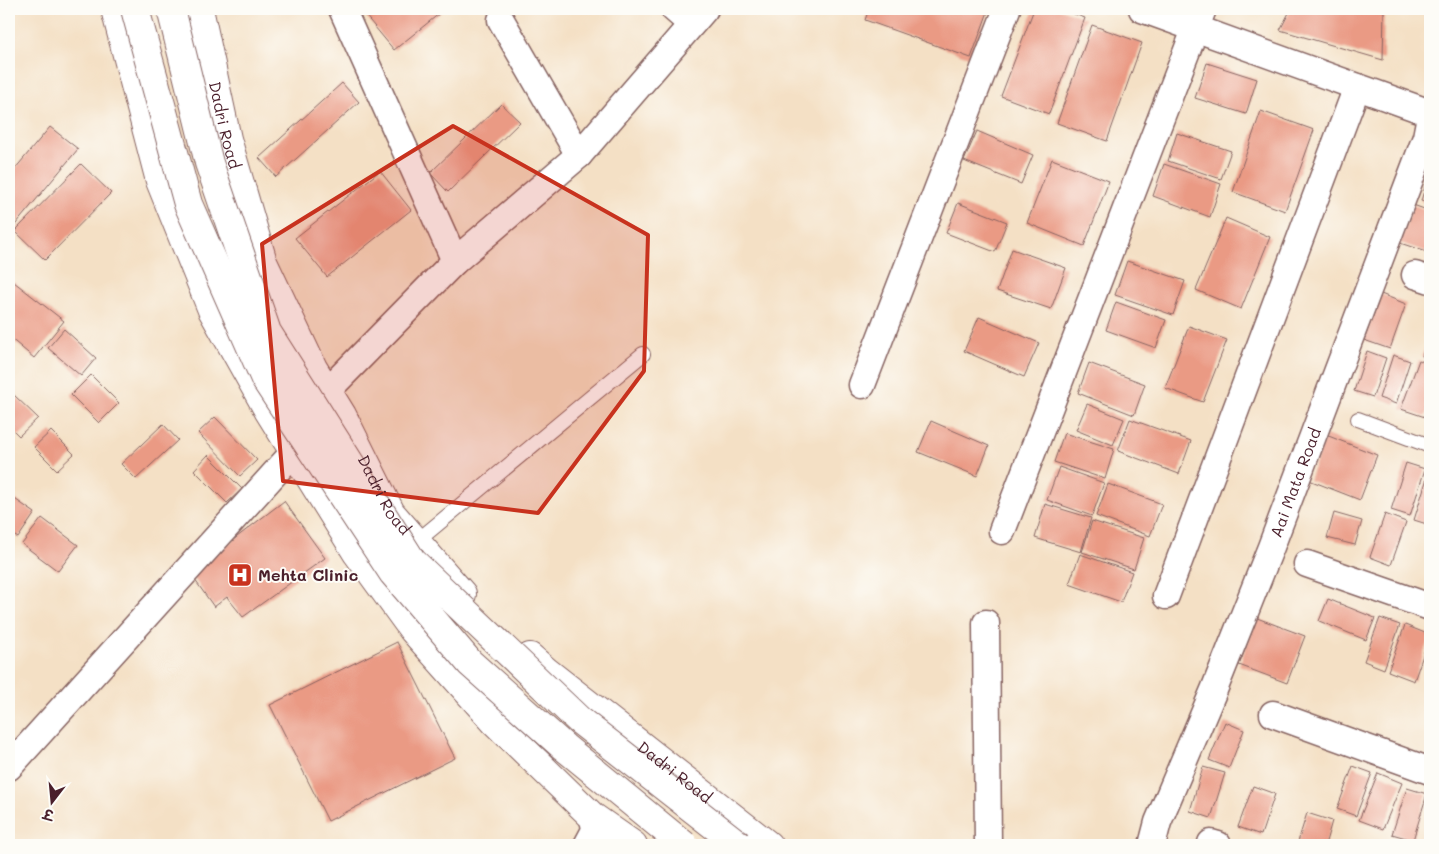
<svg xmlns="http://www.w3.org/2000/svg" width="1439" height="854" viewBox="0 0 1439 854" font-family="Mali,'Playpen Sans Deva',sans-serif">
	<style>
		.building { fill: #ea9a84 }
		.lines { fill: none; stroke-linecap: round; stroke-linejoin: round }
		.lane-casing { stroke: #866361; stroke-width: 16 }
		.street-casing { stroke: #866361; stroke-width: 29 }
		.secondary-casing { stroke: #866361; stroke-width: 30 }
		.lane { stroke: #fff; stroke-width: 14 }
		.street { stroke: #fff; stroke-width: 26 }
		.secondary { stroke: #fff; stroke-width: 28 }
		.secondary-bridge-casing { stroke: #866361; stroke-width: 30; stroke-linecap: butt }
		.secondary-bridge { stroke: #fff; stroke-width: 28 }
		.marked { fill: #c8321e; fill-opacity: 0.2; stroke: #c8321e; stroke-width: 4; stroke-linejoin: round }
		.labels { text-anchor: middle; stroke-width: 4; stroke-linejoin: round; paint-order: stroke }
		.street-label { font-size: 16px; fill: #4a1f2b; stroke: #fdfcf7 }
		.poi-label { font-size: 16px; font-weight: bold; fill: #4a1f2b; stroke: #fdfcf7; text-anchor: start }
	</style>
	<rect width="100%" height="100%" fill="#fdfcf7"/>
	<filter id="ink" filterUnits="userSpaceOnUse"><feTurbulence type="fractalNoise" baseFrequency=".02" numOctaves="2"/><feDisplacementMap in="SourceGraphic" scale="10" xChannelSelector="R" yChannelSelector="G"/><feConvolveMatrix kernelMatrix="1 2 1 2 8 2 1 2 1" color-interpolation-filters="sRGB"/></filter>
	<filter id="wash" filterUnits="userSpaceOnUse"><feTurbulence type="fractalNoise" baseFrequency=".0096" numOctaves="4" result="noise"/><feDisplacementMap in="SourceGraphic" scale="20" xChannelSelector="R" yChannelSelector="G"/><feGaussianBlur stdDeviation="1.12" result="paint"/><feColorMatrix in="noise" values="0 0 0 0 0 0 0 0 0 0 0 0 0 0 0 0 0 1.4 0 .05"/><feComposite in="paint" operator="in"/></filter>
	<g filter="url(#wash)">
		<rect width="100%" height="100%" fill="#f4e0c5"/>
		<g id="blocks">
			<g class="building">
				<polygon points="360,9 445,9 394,50"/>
				<polygon points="869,9 989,9 971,58 865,20"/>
				<polygon points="1034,9 1061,9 1085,18 1049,114 1001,96"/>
				<polygon points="1291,9 1384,9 1383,60 1280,30"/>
				<polygon points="1092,25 1142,43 1107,141 1057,123"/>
				<polygon points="1207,63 1257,79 1246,114 1195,98"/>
				<polygon points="342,83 359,102 276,177 259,158"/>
				<polygon points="501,104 520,122 448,192 430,173"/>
				<polygon points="1261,111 1314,130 1285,211 1233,192"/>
				<polygon points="50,127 78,149 11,230 9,228 9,176"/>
				<polygon points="977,131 1033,155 1021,184 964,161"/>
				<polygon points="1177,133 1231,151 1221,179 1168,161"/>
				<polygon points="1052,159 1109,181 1084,246 1027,223"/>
				<polygon points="81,164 111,193 45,260 15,231"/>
				<polygon points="1164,164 1221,184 1210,217 1153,196"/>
				<polygon points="1430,169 1430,204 1421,201"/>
				<polygon points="380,171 411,210 327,277 295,238"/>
				<polygon points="958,203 1007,222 995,252 946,233"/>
				<polygon points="1413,205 1430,211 1430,242 1427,252 1400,243"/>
				<polygon points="1226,218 1270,237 1241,309 1196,290"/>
				<polygon points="1012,249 1066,268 1051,309 997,291"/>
				<polygon points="1127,261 1185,281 1173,315 1115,295"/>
				<polygon points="14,282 64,321 34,358 9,337 9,289"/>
				<polygon points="1381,294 1406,304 1390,349 1364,340"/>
				<polygon points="1116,302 1166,320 1156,348 1106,330"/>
				<polygon points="979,317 1039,343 1024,377 964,351"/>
				<polygon points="1189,326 1227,340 1203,402 1165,388"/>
				<polygon points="64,329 96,358 81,376 48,348"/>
				<polygon points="1430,333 1430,359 1422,356"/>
				<polygon points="1367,351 1386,358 1373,397 1354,391"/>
				<polygon points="1393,355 1410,361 1396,404 1379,398"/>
				<polygon points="1419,360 1430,365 1430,404 1425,417 1401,409"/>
				<polygon points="1089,363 1145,384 1134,415 1078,393"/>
				<polygon points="91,375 119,403 99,423 71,395"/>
				<polygon points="14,395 38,418 19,436 9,426 9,400"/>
				<polygon points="1087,404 1124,419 1113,445 1076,430"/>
				<polygon points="215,417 257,460 240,476 198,433"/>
				<polygon points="1130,419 1191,441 1179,474 1118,451"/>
				<polygon points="931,421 989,446 977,476 918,452"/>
				<polygon points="163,424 178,440 136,479 121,464"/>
				<polygon points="51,431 74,454 57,470 34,447"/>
				<polygon points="1064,433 1114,449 1105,479 1054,462"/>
				<polygon points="1326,435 1377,455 1360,500 1309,480"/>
				<polygon points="208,455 242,489 227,503 194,470"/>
				<polygon points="1406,463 1425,469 1410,516 1391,510"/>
				<polygon points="1059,467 1104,483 1092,516 1047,500"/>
				<polygon points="1427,478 1430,479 1430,525 1414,520"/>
				<polygon points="1108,484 1162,504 1150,536 1096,516"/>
				<polygon points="9,495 35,513 18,538 9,532"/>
				<polygon points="284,501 325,558 243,617 227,597 214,607 190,573"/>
				<polygon points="1045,504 1091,518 1081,552 1035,538"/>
				<polygon points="1334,513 1362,521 1355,545 1327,538"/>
				<polygon points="1385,514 1406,522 1391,565 1370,557"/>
				<polygon points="42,518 78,545 58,571 22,544"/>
				<polygon points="1092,521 1144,538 1134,569 1082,552"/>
				<polygon points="1080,554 1132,572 1121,602 1069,584"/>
				<polygon points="1328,599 1375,618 1366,640 1319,621"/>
				<polygon points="1257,618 1305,636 1287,683 1239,665"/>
				<polygon points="1380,618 1400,625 1384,669 1364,661"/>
				<polygon points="1405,625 1430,635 1414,681 1388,671"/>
				<polygon points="397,642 455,758 328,821 270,705"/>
				<polygon points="1225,722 1244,730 1229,768 1209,760"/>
				<polygon points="1353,766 1372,773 1356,816 1337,809"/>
				<polygon points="1203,767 1225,773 1211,818 1190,811"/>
				<polygon points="1378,773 1402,783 1383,829 1359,820"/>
				<polygon points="1253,786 1275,794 1261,835 1238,827"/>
				<polygon points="1407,788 1427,794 1413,840 1392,834"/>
				<polygon points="1307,813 1332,821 1325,845 1297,845"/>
			</g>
		</g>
	</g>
	<g filter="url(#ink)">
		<use href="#blocks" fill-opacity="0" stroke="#866361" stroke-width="1"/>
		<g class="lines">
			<defs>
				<g id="lane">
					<polyline points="1358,419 1430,446"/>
					<polyline points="416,542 643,354"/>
				</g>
				<g id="street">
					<polyline points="342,9 455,261"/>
					<polyline points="674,9 691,24"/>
					<polyline points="1142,9 1430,113"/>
					<polyline points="501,20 579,155"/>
					<polyline points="1415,275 1430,280"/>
					<polyline points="862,385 1007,9"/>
					<polyline points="327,391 455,261 579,155 705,9"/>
					<polyline points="1002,531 1203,9"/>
					<polyline points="1307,564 1430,607"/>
					<polyline points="1166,596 1357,87"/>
					<polyline points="986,623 988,845"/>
					<polyline points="1273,714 1430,771"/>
					<polyline points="9,767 294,452 311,439"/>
					<polyline points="1211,843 1218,845"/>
					<polyline points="587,845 595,830 593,817"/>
					<path id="s1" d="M1152,845L1158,822L1214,690L1271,547L1426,137L1430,116"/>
				</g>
				<g id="secondary">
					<polyline points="115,9 160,181 212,310 268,410 357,553 413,630 495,722 593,817 633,845"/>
					<path id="s2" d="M199,9L227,139L263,262L313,368L342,415L391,513L462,594"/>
					<path id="s3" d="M530,657L546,671L768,845"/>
				</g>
			</defs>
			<use href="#lane" class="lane-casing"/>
			<use href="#street" class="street-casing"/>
			<use href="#secondary" class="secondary-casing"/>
			<use href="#lane" class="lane"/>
			<use href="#street" class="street"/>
			<use href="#secondary" class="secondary"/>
			<defs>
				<g id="secondary-bridge">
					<polyline points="135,9 188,204 265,379 393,573 470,663 564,747 684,845"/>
					<polyline points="171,9 209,163 267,332 412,561 579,720 739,845"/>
				</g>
			</defs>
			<use href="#secondary-bridge" class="secondary-bridge-casing"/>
			<use href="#secondary-bridge" class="secondary-bridge"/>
		</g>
	</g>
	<path class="marked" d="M453,126L648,235L644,371L538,513L283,481L262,244Z"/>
	<defs>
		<symbol id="hospital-square" viewBox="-11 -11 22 22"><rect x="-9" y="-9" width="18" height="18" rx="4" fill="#c8321e" stroke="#fdfcf7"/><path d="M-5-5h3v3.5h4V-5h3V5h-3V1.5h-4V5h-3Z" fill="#fff"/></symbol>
	</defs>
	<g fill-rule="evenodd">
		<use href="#hospital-square" x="226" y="561" width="28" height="28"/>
	</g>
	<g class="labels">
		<g class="street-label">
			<text dy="6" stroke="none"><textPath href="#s2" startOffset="119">Dadri Road</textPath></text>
			<text dy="6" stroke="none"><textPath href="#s1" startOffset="390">Aai Mata Road</textPath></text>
			<text dy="6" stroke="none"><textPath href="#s2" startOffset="524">Dadri Road</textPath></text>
			<text dy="6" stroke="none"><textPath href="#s3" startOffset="185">Dadri Road</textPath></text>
		</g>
		<g class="poi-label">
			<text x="258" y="581">Mehta Clinic</text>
		</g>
	</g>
	<rect width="1439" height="854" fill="none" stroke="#fdfcf7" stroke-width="30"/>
	<g transform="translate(52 802) rotate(196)" stroke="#fdfcf7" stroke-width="4" paint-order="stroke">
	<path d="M0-4L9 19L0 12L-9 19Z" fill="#4a1f2b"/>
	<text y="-8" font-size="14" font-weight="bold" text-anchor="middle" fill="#4a1f2b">उ</text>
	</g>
</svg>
